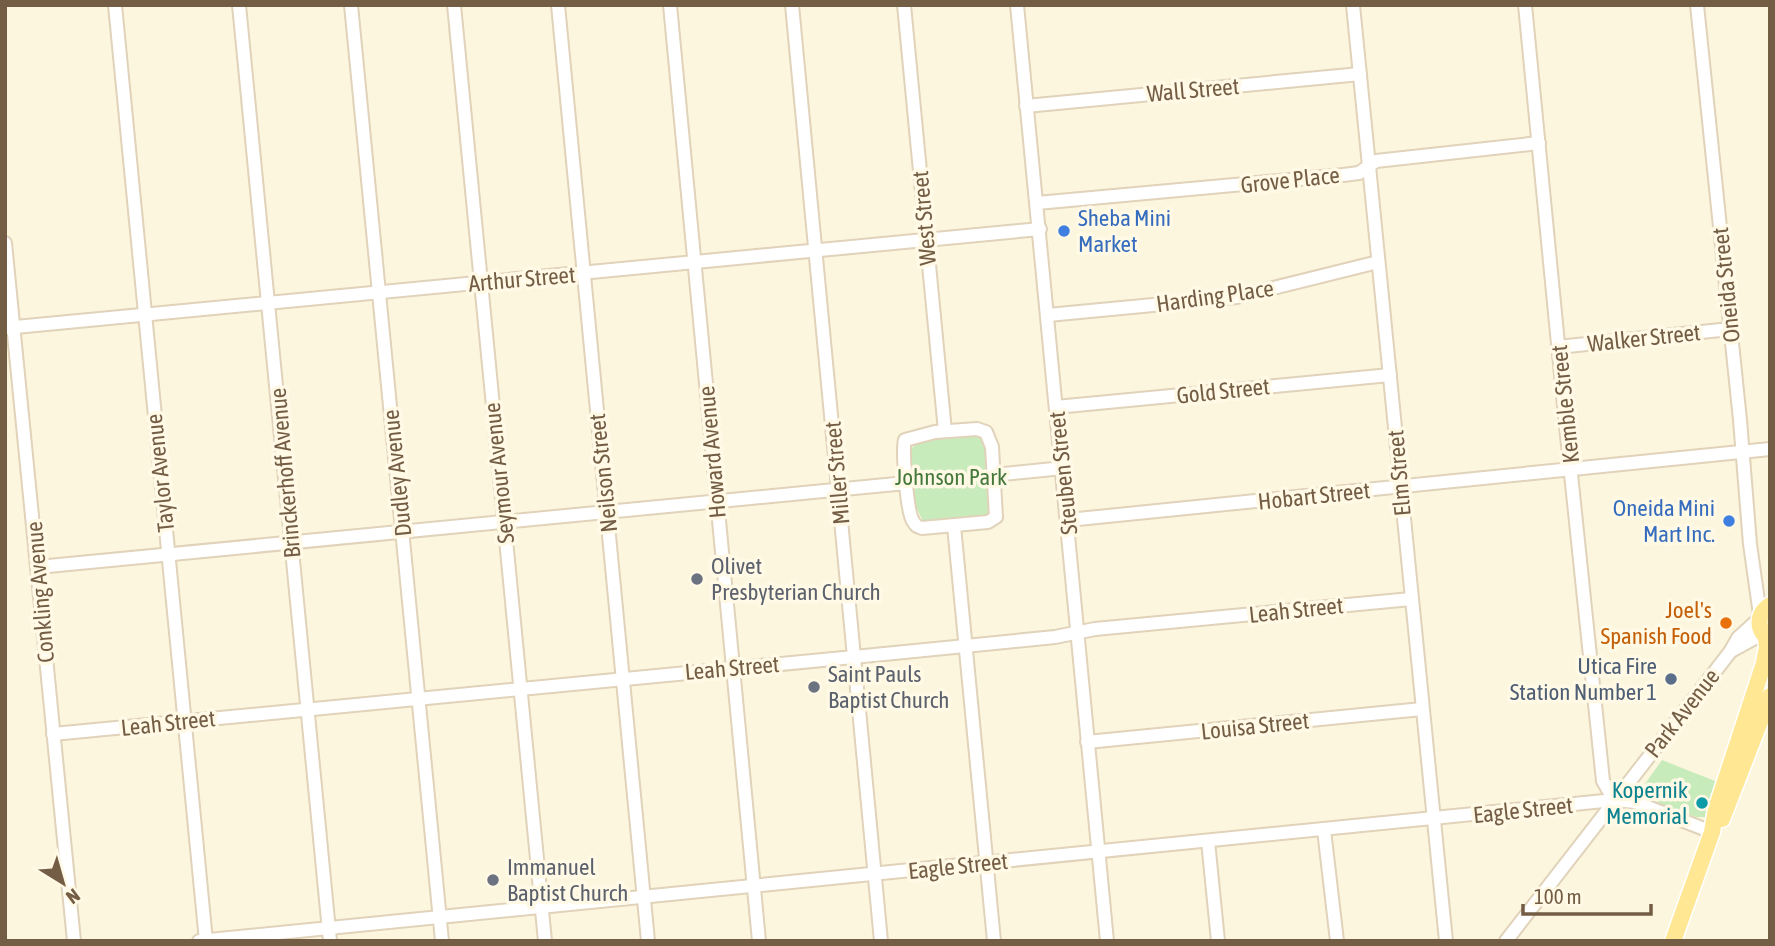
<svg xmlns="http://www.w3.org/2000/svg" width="1775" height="946" viewBox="0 0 1775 946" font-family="'Asap Condensed',sans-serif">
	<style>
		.green { fill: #c8ebbc }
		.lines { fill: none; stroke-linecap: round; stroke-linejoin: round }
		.minor-casing { stroke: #e1d2ba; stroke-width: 16 }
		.major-casing { stroke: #fff; stroke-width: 19 }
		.minor { stroke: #fff; stroke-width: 12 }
		.major { stroke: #ffe793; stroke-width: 16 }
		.shop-dot { fill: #3f7fe0; stroke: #fff9e5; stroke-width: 2.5 }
		.worship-dot { fill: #6b7280; stroke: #fff9e5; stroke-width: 2.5 }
		.food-dot { fill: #e8710a; stroke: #fff9e5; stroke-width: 2.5 }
		.service-dot { fill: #5c6f8a; stroke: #fff9e5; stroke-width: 2.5 }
		.culture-dot { fill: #0f9aa8; stroke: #fff9e5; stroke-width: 2.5 }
		.labels { text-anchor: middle; stroke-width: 7; stroke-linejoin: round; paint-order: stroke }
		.street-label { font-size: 23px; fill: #745d45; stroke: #fff9e5 }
		.shop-label { font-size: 23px; fill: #366cbe; stroke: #fff9e5; text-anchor: start }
		.park-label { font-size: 23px; fill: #467a3d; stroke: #fff9e5 }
		.worship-label { font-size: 23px; fill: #5b616d; stroke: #fff9e5; text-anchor: start }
		.food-label { font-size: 23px; fill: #c56008; stroke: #fff9e5; text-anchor: end }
		.service-label { font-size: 23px; fill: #4e5e75; stroke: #fff9e5; text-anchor: end }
		.culture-label { font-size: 23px; fill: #0d838f; stroke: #fff9e5; text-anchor: end }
	</style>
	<rect width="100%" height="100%" fill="#fdf6de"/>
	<g class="green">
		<polygon points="977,434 988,447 990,511 983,519 923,521 915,505 911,450 914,445 921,441"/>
		<polygon points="1662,760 1720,783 1706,817 1696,817 1637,795"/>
	</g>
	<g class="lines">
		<defs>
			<g id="minor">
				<polyline points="115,5 206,941"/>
				<polyline points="239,5 330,941"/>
				<polyline points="351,5 442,941"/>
				<polyline points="454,5 545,941"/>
				<polyline points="558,5 648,941"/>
				<polyline points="670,5 759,941"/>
				<polyline points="792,5 881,941"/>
				<polyline points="904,5 945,431"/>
				<polyline points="1017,5 1107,941"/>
				<polyline points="1353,5 1446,941"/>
				<polyline points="1525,5 1566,426 1603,781 1614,800"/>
				<polyline points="1697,5 1740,420 1750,544 1760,615"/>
				<polyline points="1026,106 1360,74"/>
				<polyline points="1037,203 1343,175 1359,173 1376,161 1539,143"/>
				<polyline points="5,243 74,941"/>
				<polyline points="1048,315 1237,297 1378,262"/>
				<polyline points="5,328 1040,229"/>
				<polyline points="1558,347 1730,329"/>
				<polyline points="1056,407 1390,375"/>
				<path d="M977,429L986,432L992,447L996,517L988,522L922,528C916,526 916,526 913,521C907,512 902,450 905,440L935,432Z"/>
				<polyline points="994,475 1063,468"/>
				<polyline points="1068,520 1770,449"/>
				<polyline points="954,526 994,941"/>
				<polyline points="38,567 906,483"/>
				<polyline points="1733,650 1762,634"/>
				<polyline points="53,734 854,657 1055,637 1095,629 1411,599"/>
				<polyline points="1087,742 1422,709"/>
				<polyline points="1324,830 1337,941"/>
				<polyline points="1208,841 1218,941"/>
				<polyline points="199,941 1614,800 1635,802 1712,832"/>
				<polyline points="1506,941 1730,652 1738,638 1760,618"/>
			</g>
			<g id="major">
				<path d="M1770,605C1756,615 1756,630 1770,640"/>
				<polyline points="1722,819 1770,696"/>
				<polyline points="1673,941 1712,832 1716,809 1764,663 1767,647 1766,638"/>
			</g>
		</defs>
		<use href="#minor" class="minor-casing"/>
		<use href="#major" class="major-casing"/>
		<use href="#minor" class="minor"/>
		<use href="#major" class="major"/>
	</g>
	<g class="shop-dot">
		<circle cx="1064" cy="231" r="7"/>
		<circle cx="1729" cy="521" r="7"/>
	</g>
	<g class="worship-dot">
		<circle cx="697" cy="579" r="7"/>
		<circle cx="814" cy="687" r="7"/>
		<circle cx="493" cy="880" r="7"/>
	</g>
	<circle class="food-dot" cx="1726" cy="623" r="7"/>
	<circle class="service-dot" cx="1671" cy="679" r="7"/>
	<circle class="culture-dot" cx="1702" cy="803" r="7"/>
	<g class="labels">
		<g class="street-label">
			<text transform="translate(1193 90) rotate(-5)" y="8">Wall Street</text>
			<text transform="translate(1290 180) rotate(-6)" y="8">Grove Place</text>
			<text transform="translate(924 218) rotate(-95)" y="8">West Street</text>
			<text transform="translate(522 279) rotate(-5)" y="8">Arthur Street</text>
			<text transform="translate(1726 285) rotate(-96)" y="8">Oneida Street</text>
			<text transform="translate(1215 296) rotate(-8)" y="8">Harding Place</text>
			<text transform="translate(1644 338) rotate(-6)" y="8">Walker Street</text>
			<text transform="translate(1223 391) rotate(-6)" y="8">Gold Street</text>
			<text transform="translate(1565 404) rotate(-96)" y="8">Kemble Street</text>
			<text transform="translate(712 452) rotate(-95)" y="8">Howard Avenue</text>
			<text transform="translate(160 473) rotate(-96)" y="8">Taylor Avenue</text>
			<text transform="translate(285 473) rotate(-95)" y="8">Brinckerhoff Avenue</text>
			<text transform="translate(397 473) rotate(-96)" y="8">Dudley Avenue</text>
			<text transform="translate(499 473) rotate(-96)" y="8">Seymour Avenue</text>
			<text transform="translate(603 473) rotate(-96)" y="8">Neilson Street</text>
			<text transform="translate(837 473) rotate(-95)" y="8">Miller Street</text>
			<text transform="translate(1063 473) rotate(-96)" y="8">Steuben Street</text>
			<text transform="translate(1399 473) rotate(-95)" y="8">Elm Street</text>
			<text transform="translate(1314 496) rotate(-6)" y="8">Hobart Street</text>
			<text transform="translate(40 592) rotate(-95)" y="8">Conkling Avenue</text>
			<text transform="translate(1296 610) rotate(-6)" y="8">Leah Street</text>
			<text transform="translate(732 668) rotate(-5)" y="8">Leah Street</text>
			<text transform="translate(1682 713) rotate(-52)" y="8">Park Avenue</text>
			<text transform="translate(168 723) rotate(-6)" y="8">Leah Street</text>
			<text transform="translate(1255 726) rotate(-6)" y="8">Louisa Street</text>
			<text transform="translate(1523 810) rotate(-6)" y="8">Eagle Street</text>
			<text transform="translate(958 866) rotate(-6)" y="8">Eagle Street</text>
		</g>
		<g class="shop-label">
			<text x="1078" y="226">Sheba Mini<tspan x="1078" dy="26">Market</tspan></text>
			<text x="1715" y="516" text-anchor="end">Oneida Mini<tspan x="1715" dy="26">Mart Inc.</tspan></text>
		</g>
		<g class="park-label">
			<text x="951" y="485">Johnson Park</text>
		</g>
		<g class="worship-label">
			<text x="711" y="574">Olivet<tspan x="711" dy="26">Presbyterian Church</tspan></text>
			<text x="828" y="682">Saint Pauls<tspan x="828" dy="26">Baptist Church</tspan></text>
			<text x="507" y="875">Immanuel<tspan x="507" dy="26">Baptist Church</tspan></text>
		</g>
		<g class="food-label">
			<text x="1712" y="618">Joel's<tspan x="1712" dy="26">Spanish Food</tspan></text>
		</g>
		<g class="service-label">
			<text x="1657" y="674">Utica Fire<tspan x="1657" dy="26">Station Number 1</tspan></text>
		</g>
		<g class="culture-label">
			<text x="1688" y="798">Kopernik<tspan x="1688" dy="26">Memorial</tspan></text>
		</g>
	</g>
	<rect width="1775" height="946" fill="none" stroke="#745d45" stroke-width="14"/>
	<g transform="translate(63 883) rotate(143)" stroke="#fff9e5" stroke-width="5" paint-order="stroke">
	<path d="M0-5L12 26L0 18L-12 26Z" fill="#745d45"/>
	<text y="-10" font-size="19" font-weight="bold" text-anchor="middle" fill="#745d45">N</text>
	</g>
	<path d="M1523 904v10h128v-10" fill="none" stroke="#745d45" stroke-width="3.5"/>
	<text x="1534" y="904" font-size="21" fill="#745d45" stroke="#fff9e5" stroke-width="5" paint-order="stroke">100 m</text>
</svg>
